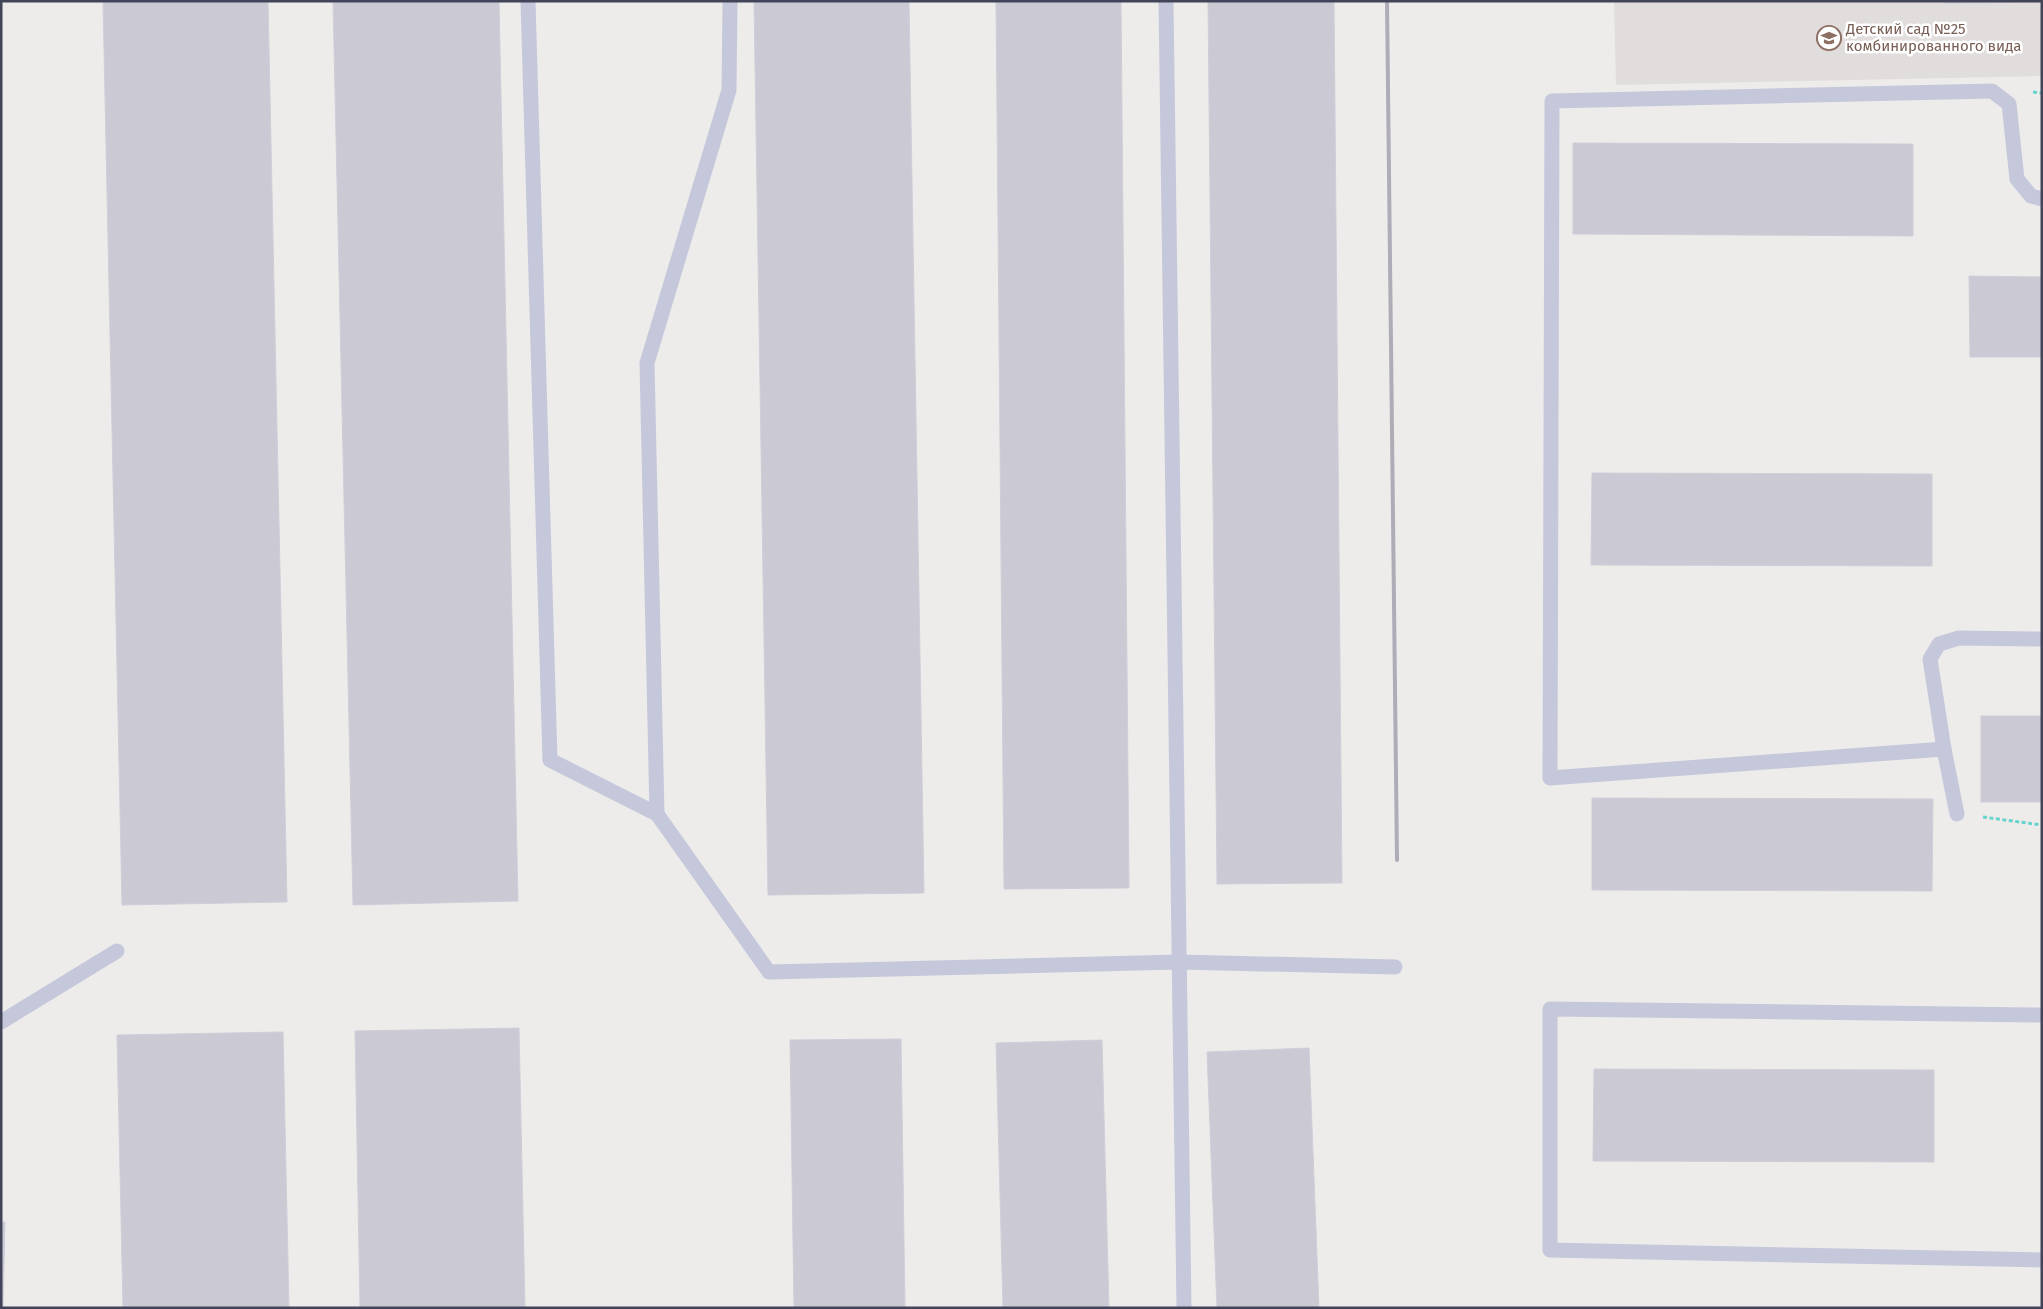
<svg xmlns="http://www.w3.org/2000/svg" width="2043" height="1309" viewBox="0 0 2043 1309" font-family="'Fira Sans',sans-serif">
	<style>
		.education { fill: #e0dddc }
		.building { fill: #cbcad4; stroke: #cfced8 }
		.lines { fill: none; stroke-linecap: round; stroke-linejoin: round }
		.path { stroke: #67d4cc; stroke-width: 3; stroke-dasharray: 4 2.5; stroke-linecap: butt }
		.service { stroke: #c5c8db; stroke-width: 15 }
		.rail { stroke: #adacb7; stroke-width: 4 }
		.labels { text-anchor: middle; stroke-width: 5; stroke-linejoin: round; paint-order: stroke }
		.education-label { font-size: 15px; fill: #785e54; stroke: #fff; text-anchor: start }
	</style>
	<rect width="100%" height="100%" fill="#eeecea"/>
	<polygon class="education" points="1614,1 2042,1 2042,76 1616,85"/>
	<g class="building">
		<polygon points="103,1 268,1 287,902 122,905"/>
		<polygon points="333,1 499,1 518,901 353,905"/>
		<polygon points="754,1 909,1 924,893 768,895"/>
		<polygon points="996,1 1121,1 1129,888 1004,889"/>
		<polygon points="1208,1 1334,1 1342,883 1217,884"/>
		<polygon points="1945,1 2042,1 2042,2 1945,3"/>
		<polygon points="1573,143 1913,144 1913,236 1573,234"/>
		<polygon points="1969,276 2042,277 2042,357 1970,357"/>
		<polygon points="1592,473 1932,474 1932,566 1591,565"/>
		<rect x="1981" y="716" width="61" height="86"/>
		<polygon points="1592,798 1933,799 1932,891 1592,890"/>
		<polygon points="519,1028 525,1308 360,1308 355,1031"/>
		<polygon points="283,1032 289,1308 123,1308 117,1035"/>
		<polygon points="901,1039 905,1308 794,1308 790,1040"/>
		<polygon points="1102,1040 1109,1308 1003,1308 996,1043"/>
		<polygon points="1309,1048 1319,1308 1217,1308 1207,1052"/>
		<polygon points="1594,1069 1934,1070 1934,1162 1593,1161"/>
		<polygon points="1,1222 5,1222 3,1308 1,1308"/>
	</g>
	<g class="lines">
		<g class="path">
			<polyline points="2033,92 2042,93"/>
			<polyline points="1983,817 2042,825"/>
		</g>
		<g class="service">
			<polyline points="528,1 550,760 657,814 769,972 1179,962 1395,967"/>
			<polyline points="1166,1 1184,1308"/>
			<polyline points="1944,749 1930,659 1939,644 1959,638 2042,639"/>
			<polyline points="657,814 647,363 729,90 730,1"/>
			<polyline points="1957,814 1944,749 1550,778 1552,101 1992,91 2009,104 2017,179 2031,196 2042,199"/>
			<polyline points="2042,1015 1550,1009 1550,1250 2042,1260"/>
			<polyline points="1,1022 117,951"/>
		</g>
		<polyline class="rail" points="1387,1 1397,860"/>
	</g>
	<defs>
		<symbol id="school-ring" viewBox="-11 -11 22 22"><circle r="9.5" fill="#fff" stroke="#8d6e63" stroke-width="1.5"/><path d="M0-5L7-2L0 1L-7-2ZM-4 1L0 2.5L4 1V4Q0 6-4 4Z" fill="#8d6e63"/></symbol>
	</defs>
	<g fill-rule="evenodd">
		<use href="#school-ring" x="1815" y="24" width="28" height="28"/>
	</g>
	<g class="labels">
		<g class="education-label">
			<text x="1846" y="34">Детский сад №25<tspan x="1846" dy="17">комбинированного вида</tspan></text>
		</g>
	</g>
	<rect width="2043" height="1309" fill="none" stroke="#42445a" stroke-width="5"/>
</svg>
